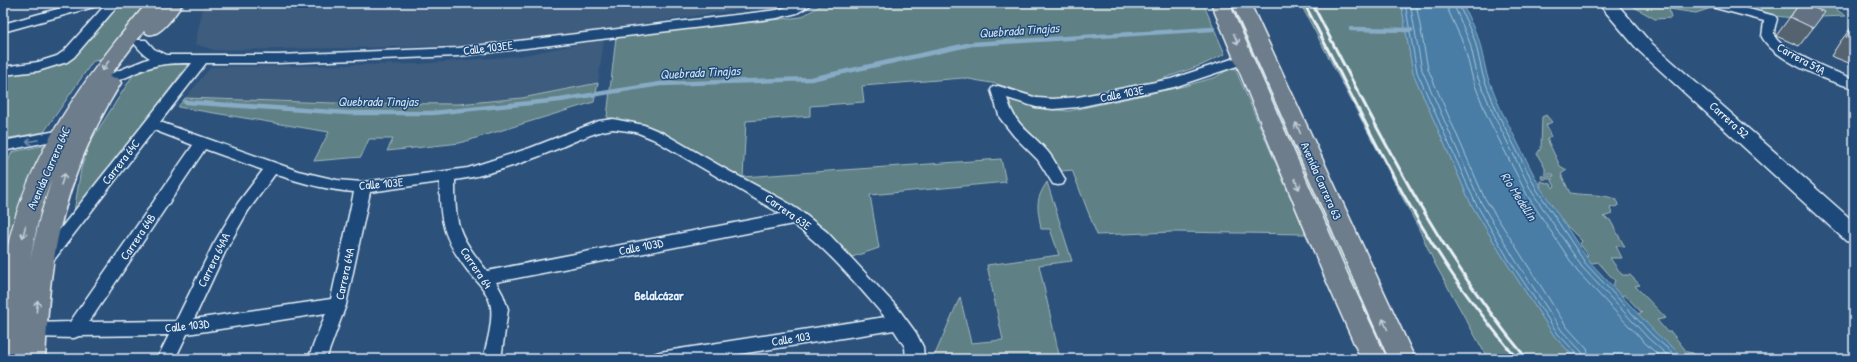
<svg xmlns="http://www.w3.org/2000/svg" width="1857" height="362" viewBox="0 0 1857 362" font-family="'Patrick Hand',sans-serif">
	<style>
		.built { fill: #3c5c7e }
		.green { fill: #5e8084; stroke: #a3b8be }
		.water { fill: #487da5; stroke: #88abc6 }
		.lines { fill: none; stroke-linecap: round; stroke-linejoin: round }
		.shore { stroke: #a8c3d7; stroke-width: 1 }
		.stream { stroke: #88abc6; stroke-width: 4.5 }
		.street-casing { stroke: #e8f1f8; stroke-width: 3 }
		.secondary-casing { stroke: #e8f1f8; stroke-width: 3 }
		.primary-casing { stroke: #e8f1f8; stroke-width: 3 }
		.highway-casing { stroke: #e8f1f8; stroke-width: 3 }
		.street { fill: #1f4a7a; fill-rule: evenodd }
		.secondary { fill: #1f4a7a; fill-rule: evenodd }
		.primary { fill: #6d7d8c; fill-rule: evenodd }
		.highway { fill: #6d7d8c; fill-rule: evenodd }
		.rail { stroke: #e8f1f8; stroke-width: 3 }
		.wall { fill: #546270; stroke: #e8f1f8 }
		.building { fill: #627282; stroke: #e8f1f8 }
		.oneway { stroke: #c3ced8 }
		.oneway2 { stroke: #6f8dac }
		.labels { text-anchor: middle; stroke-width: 3; stroke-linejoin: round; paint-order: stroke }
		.street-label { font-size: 12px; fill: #e8f1f8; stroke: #1f4a7a }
		.water-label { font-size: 13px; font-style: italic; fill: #d0e0ec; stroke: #1f4a7a }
		.neighbourhood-label { font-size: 13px; font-weight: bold; fill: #e8f1f8; stroke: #1f4a7a }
	</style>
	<rect width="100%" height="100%" fill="#2c527c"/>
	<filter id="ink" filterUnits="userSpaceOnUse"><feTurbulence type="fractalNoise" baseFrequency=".025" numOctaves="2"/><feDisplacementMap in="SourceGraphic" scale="8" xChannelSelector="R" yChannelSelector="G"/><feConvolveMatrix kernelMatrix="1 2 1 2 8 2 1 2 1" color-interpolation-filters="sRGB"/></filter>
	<g filter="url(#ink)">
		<g class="built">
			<polygon points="204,3 778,3 604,30 463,46 214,50 195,44"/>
			<polygon points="604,39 598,83 522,98 458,104 333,103 185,98 211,67 419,64 519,56"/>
		</g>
		<g class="green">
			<polygon points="118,3 149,3 101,60 93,61 44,132 3,139 3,74 62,65"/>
			<polygon points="825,3 1203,3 1225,54 1202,65 1156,81 1061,100 1041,98 997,84 963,78 862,86 864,102 810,106 810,116 746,121 743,177 1001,159 1006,182 870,195 879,248 852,257 819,224 742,177 661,132 607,117 616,37 801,17"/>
			<polygon points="1300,3 1401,3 1413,73 1471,204 1506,262 1555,337 1576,359 1488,359 1435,264 1419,229"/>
			<polygon points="1639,3 1648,5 1649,3 1692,3 1702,8 1711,8 1696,13 1669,9 1671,18 1655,19 1634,7"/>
			<polygon points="1707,3 1826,3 1846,16 1793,18 1767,15"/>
			<polygon points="1237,5 1394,359 1382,359 1228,6"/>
			<polygon points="169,63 189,63 73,218 81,169 89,144 135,72 153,65"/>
			<polygon points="1234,66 1306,234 1172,232 1097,235 1072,170 1062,171 1046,152 1016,120 1006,98 1044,109 1069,111 1185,86 1216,77"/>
			<polygon points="598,83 594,102 460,143 387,151 393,139 369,139 361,157 314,161 329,132 178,107 185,98 333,103 458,104 522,98"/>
			<path d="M1546,115L1552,122L1546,125L1551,137L1547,139L1560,166L1567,170L1561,174L1570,193C1587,196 1602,193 1617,200L1618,206L1610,208L1612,214L1603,217L1610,220L1625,247L1616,246L1622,258H1610L1622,275H1630L1640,285L1635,286L1666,318L1657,320L1667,332H1671L1687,352L1693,353L1696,357L1686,359L1630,314L1642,313L1625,295L1616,296L1611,289L1615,281L1598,262L1587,264L1581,258L1588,255L1580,244L1582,241L1568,227L1560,225L1536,195L1541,186L1540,181L1551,184L1553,188L1555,186L1552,181L1553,179H1542L1541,176H1554L1553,174H1545V168L1537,154L1541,148L1542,117Z"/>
			<polygon points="46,145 3,254 3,173 12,152"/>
			<path d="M1047,182L1072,261L1039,265L1060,359H933L960,297L971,343L1003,340L987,265L1059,255L1050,229H1041C1038,207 1034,202 1047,182Z"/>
		</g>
		<polygon class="water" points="1401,3 1462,3 1479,40 1487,75 1501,110 1540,187 1589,261 1656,333 1686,359 1576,359 1555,337 1506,262 1471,204 1413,73"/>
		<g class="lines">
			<g class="shore">
				<polyline points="1405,3 1417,72 1475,202 1509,260 1558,334 1578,355 1579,359"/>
				<polyline points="1410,3 1422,70 1479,199 1514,258 1562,331 1582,352 1584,359"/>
				<polyline points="1416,3 1428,69 1484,197 1567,327 1587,349 1590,359"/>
				<polyline points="1447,3 1448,10 1464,45 1473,80 1487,116 1527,195 1577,271 1645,343 1663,359"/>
				<polyline points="1453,3 1470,43 1478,78 1493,113 1532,192 1582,267 1649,339 1672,359"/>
				<polyline points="1458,3 1475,41 1483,76 1497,112 1537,190 1586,264 1653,336 1680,359"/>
			</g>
			<g class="stream">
				<polyline points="1351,29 1411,30"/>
				<polyline points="185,102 348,113 432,113 560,100 660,84 811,79 972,44 1213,29"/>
			</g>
			<defs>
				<g id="street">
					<polygon points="79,3 99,3 97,6 3,32 3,24"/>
					<polygon points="107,3 120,3 74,57 67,62 38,71 3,75 3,67 38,62 57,56 64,51"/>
					<path d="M798,3H814L797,13L777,18L458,56L278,63H206L160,122L298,171L337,180L363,182L468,168L530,148L599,121L613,119L644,125L663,133L727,170L783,200L803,213L827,232L897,307L916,333L923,347L924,359H906L905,347L894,330L707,359H651L654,354L660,352L885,317C856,284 829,250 793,224L496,282L503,295L508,309L501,359H483C487,343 493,323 491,307C489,293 477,281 468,271C444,240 439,221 440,182L370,192L346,305L326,359H308L326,313L187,334L175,359H157L169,335L79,336L74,338L35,337L29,335L26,330L29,325L35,323L70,322L193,145L154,130L50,265L44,267L38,265L36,261L38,257L192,63C165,63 155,64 131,75C124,78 118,82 110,80L108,77L110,74L150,58C143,54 139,49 134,43L136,40H146L154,49L167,55H278L458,48L777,10ZM613,129L636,132L653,139L781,214L487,271C458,234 455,227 455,180C487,176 523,163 552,151C572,143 592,132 613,129ZM205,149L263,170L238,203L213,245L176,321L89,322ZM275,174C301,183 327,190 354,192L331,299L194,319L226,250L248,211Z"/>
					<path d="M1706,3H1726L1775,16L1777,19C1776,24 1772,32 1775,37C1782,51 1838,73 1854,79V88C1829,82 1774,60 1762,37L1764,21L1708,6Z"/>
					<path d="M1244,55L1249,56L1251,59L1249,62L1174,87L1078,107L1053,109L1036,107L1007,98C1016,128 1029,130 1048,152C1054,159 1058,168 1063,176L1065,180L1063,184L1058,185L1053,184L1038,160L1014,136L1000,118L991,90L993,87L998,86L1037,98L1053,99L1078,97L1171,79Z"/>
					<polygon points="62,130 67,132 69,135 67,138 3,151 3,141"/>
				</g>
				<polygon id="secondary" points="1598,3 1616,3 1650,42 1854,222 1854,243 1846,241 1638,50"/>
				<path id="primary" d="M147,3H183C177,12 156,45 144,31L109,77L118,78L121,83C86,139 63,199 53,265C48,296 47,328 45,359H19L22,333L19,359H3C3,333 1,306 3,280C13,173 80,83 147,3ZM52,179L40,217L30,260L40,212Z"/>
				<g id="highway">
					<polygon points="1211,3 1229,3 1347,273 1387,359 1361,359 1323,273"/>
					<polygon points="1232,3 1250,3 1415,359 1389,359"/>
				</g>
			</defs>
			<use href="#street" class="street-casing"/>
			<use href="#secondary" class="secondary-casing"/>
			<use href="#primary" class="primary-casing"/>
			<use href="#highway" class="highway-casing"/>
			<use href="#street" class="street"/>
			<use href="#secondary" class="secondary"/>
			<use href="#primary" class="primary"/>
			<use href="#highway" class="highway"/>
			<g class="rail">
				<path d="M1304,3C1352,95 1396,191 1454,277C1474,306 1495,332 1517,359"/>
				<path d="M1312,3C1376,126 1437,253 1527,359"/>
			</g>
		</g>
		<g class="wall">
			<polygon points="1800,3 1813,28 1799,46 1776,36"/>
			<polygon points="1854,24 1854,65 1831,56 1840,42"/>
		</g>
		<g class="building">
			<polygon points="1800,3 1825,12 1813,28 1790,17"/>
			<polygon points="1854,25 1854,41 1846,37"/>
		</g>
		<defs><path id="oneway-shaft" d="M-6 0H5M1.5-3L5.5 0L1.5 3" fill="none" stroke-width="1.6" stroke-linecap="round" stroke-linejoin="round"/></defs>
		<g class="oneway">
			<use href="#oneway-shaft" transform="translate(1236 39) rotate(67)"/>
			<use href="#oneway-shaft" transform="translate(105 66) rotate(127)"/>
			<use href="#oneway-shaft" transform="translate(1298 128) rotate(-114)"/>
			<use href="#oneway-shaft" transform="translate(63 179) rotate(-71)"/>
			<use href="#oneway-shaft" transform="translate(1297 184) rotate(67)"/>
			<use href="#oneway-shaft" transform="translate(24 232) rotate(104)"/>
			<use href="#oneway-shaft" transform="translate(37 306) rotate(-84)"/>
			<use href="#oneway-shaft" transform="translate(1385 324) rotate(-114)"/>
		</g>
		<use class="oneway2" href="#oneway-shaft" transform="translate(32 141) rotate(169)"/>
	</g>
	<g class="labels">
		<g class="street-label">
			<text transform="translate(488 48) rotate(-7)" y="4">Calle 103EE</text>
			<text transform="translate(1801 59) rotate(29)" y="4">Carrera 51A</text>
			<text transform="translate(1122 94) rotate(-11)" y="4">Calle 103E</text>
			<text transform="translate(1729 120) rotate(42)" y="4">Carrera 52</text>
			<text transform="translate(121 162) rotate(-52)" y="4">Carrera 64C</text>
			<text transform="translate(49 168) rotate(-66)" y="4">Avenida Carrera 64C</text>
			<text transform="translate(1321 181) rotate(66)" y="4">Avenida Carrera 63</text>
			<text transform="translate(381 184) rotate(-5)" y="4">Calle 103E</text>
			<text transform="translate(788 212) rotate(35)" y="4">Carrera 63E</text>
			<text transform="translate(138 237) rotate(-56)" y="4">Carrera 64B</text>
			<text transform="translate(641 247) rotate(-11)" y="4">Calle 103D</text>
			<text transform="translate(214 260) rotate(-64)" y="4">Carrera 64AA</text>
			<text transform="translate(476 268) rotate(56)" y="4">Carrera 64</text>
			<text transform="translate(345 274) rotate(-78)" y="4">Carrera 64A</text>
			<text transform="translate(187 326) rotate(-6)" y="4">Calle 103D</text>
			<text transform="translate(791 339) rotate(-9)" y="4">Calle 103</text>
		</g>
		<g class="water-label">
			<text transform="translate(1019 30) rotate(-4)" y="5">Quebrada Tinajas</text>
			<text transform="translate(700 72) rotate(-3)" y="5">Quebrada Tinajas</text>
			<text x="378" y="106">Quebrada Tinajas</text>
			<text transform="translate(1519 196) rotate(57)" y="5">Río Medellín</text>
		</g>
		<g class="neighbourhood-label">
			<text x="659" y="300">Belalcázar</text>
		</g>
	</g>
	<rect width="1857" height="362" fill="none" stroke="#1f4a7a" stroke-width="16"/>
	<rect x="8" y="8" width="1841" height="346" fill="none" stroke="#e8f1f8" stroke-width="1.5" filter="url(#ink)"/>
</svg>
